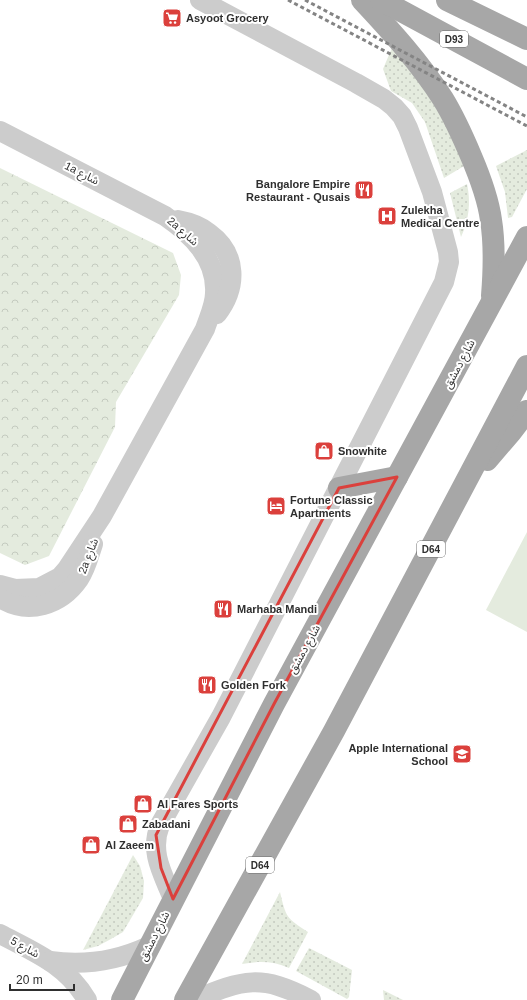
<svg xmlns="http://www.w3.org/2000/svg" width="527" height="1000" viewBox="0 0 527 1000" font-family="Helvetica,'Noto Sans Arabic',sans-serif">
	<style>
		.grass { fill: url(#grass-dots) }
		.park { fill: url(#park-crowns) }
		.garden { fill: #e4ebde }
		.lines { fill: none; stroke-linecap: round; stroke-linejoin: round }
		.minor { stroke: #ccc; stroke-width: 20 }
		.primary { stroke: #a7a7a7; stroke-width: 22 }
		.rail { stroke: #848484; stroke-width: 3; stroke-dasharray: 4 3; stroke-linecap: butt }
		.marked { fill: none; stroke: #db403c; stroke-width: 3; stroke-linejoin: round }
		.labels { text-anchor: middle; stroke-width: 4; stroke-linejoin: round; paint-order: stroke }
		.shield { fill: #fff; stroke: #6d6d6d; stroke-width: 1 }
		.shield-label { font-size: 10px; font-weight: bold; fill: #2f2f2f }
		.poi-label { font-size: 11px; font-weight: bold; fill: #2f2f2f; stroke: #fff; text-anchor: start }
		.street-label { font-size: 11px; fill: #2f2f2f; stroke: #fff }
	</style>
	<defs>
		<pattern id="grass-dots" width="8" height="8" patternUnits="userSpaceOnUse"><rect width="8" height="8" fill="#e4ebde"/><path d="M2 2h.1M6 6h.1" fill="none" stroke="#c4cabf" stroke-width="1.8" stroke-linecap="round"/></pattern>
		<pattern id="park-crowns" width="20" height="18" patternUnits="userSpaceOnUse"><rect width="20" height="18" fill="#e4ebde"/><path d="M2 6a3 3 0 1 1 6 0M12 15a3 3 0 1 1 6 0" fill="none" stroke="#c4cabf"/></pattern>
	</defs>
	<rect width="100%" height="100%" fill="#fff"/>
	<g class="grass">
		<polygon points="394,43 425,85 449,130 464,166 444,178 425,122 412,103 391,91 383,69"/>
		<polygon points="527,150 527,189 512,217 508,218 505,192 496,166"/>
		<path d="M467,184C471,202 469,220 461,237L450,193Z"/>
		<polygon points="133,855 140,866 144,881 143,898 123,932 111,939 98,946 83,950"/>
		<path d="M280,892C286,917 286,918 308,932L289,968C273,961 259,961 242,964Z"/>
		<polygon points="309,948 352,970 349,997 347,999 296,971"/>
		<polygon points="383,990 403,1000 384,1000"/>
	</g>
	<polygon class="park" points="0,168 173,253 181,275 179,295 116,402 115,427 49,556 25,565 0,553"/>
	<polygon class="garden" points="527,532 527,632 486,610"/>
	<g class="lines">
		<g class="minor">
			<path d="M0,131L165,216C191,234 217,258 215,293C215,305 209,317 205,329L102,516L67,569L60,577L39,588L15,589L0,585"/>
			<path d="M178,220C189,222 201,226 209,233C238,254 237,288 217,314"/>
			<path d="M0,598C28,616 61,605 79,579C86,569 89,556 93,544"/>
			<path d="M173,899C163,874 149,852 160,825L221,717L444,282L449,262L448,252L432,192L408,128L402,116L394,107L384,99L356,83L200,0"/>
			<path d="M0,934C34,952 67,965 87,1000"/>
			<path d="M50,961C85,966 117,961 149,946"/>
			<path d="M194,1000C244,979 261,974 311,1000"/>
		</g>
		<g class="primary">
			<path d="M362,0C391,31 420,63 443,99C454,117 463,137 471,156C480,177 488,198 491,220C495,245 494,271 492,296"/>
			<polyline points="381,0 527,79"/>
			<polyline points="447,0 527,39"/>
			<polyline points="487,460 511,432 527,411"/>
			<polyline points="339,488 397,477"/>
			<polyline points="122,1000 274,704 527,237"/>
			<polyline points="185,1000 334,731 527,366"/>
		</g>
		<g class="rail">
			<polyline points="288,0 527,126"/>
			<polyline points="305,0 527,117"/>
		</g>
	</g>
	<path class="marked" d="M397,477L274,704L173,899L161,868L156,835L339,488Z"/>
	<defs>
		<symbol id="supermarket-square" viewBox="-11 -11 22 22"><rect x="-9" y="-9" width="18" height="18" rx="4" fill="#db403c" stroke="#fff"/><path d="M-6-5.5h2.5l.6 2H6L4.5 2H-2.5L-4.4-4H-6ZM-1.5 3.2a1.3 1.3 0 1 0 .1 0ZM3 3.2a1.3 1.3 0 1 0 .1 0Z" fill="#fff"/></symbol>
		<symbol id="restaurant-square" viewBox="-11 -11 22 22"><rect x="-9" y="-9" width="18" height="18" rx="4" fill="#db403c" stroke="#fff"/><path d="M-5-6h1v4h1v-4h1v4h1v-4h1v5L-1.5 .5V6h-2V.5L-5-1ZM5-6V6H3V1.5H1.5Q1.5-4 5-6Z" fill="#fff"/></symbol>
		<symbol id="hospital-square" viewBox="-11 -11 22 22"><rect x="-9" y="-9" width="18" height="18" rx="4" fill="#db403c" stroke="#fff"/><path d="M-5-5h3v3.5h4V-5h3V5h-3V1.5h-4V5h-3Z" fill="#fff"/></symbol>
		<symbol id="shop-square" viewBox="-11 -11 22 22"><rect x="-9" y="-9" width="18" height="18" rx="4" fill="#db403c" stroke="#fff"/><path d="M-5-2.5h2.3a2.7 3.5 0 0 1 5.4 0H5L5.5 6h-11ZM-1.5-2.5h3a1.5 2.3 0 0 0-3 0Z" fill="#fff"/></symbol>
		<symbol id="hotel-square" viewBox="-11 -11 22 22"><rect x="-9" y="-9" width="18" height="18" rx="4" fill="#db403c" stroke="#fff"/><path d="M-6-4.5h1.5V1H6V5H4.5V3h-9V5H-6ZM-4 0a1.8 1.8 0 1 1 3.6 0ZM.5 0V-2.5h3Q6-2.5 6 0Z" fill="#fff"/></symbol>
		<symbol id="school-square" viewBox="-11 -11 22 22"><rect x="-9" y="-9" width="18" height="18" rx="4" fill="#db403c" stroke="#fff"/><path d="M0-5L7-2L0 1L-7-2ZM-4 1L0 2.5L4 1V4Q0 6-4 4Z" fill="#fff"/></symbol>
	</defs>
	<g fill-rule="evenodd">
		<use href="#supermarket-square" x="161" y="7" width="22" height="22"/>
		<use href="#restaurant-square" x="353" y="179" width="22" height="22"/>
		<use href="#hospital-square" x="376" y="205" width="22" height="22"/>
		<use href="#shop-square" x="313" y="440" width="22" height="22"/>
		<use href="#hotel-square" x="265" y="495" width="22" height="22"/>
		<use href="#restaurant-square" x="212" y="598" width="22" height="22"/>
		<use href="#restaurant-square" x="196" y="674" width="22" height="22"/>
		<use href="#school-square" x="451" y="743" width="22" height="22"/>
		<use href="#shop-square" x="132" y="793" width="22" height="22"/>
		<use href="#shop-square" x="117" y="813" width="22" height="22"/>
		<use href="#shop-square" x="80" y="834" width="22" height="22"/>
	</g>
	<g class="labels">
		<g class="shield">
			<rect x="440" y="31" width="28" height="16" rx="3"/>
			<rect x="417" y="541" width="28" height="16" rx="3"/>
			<rect x="246" y="857" width="28" height="16" rx="3"/>
		</g>
		<g class="shield-label">
			<text x="454" y="43">D93</text>
			<text x="431" y="553">D64</text>
			<text x="260" y="869">D64</text>
		</g>
		<g class="poi-label">
			<text x="186" y="22">Asyoot Grocery</text>
			<text x="350" y="188" text-anchor="end">Bangalore Empire<tspan x="350" dy="13">Restaurant - Qusais</tspan></text>
			<text x="401" y="214">Zulekha<tspan x="401" dy="13">Medical Centre</tspan></text>
			<text x="338" y="455">Snowhite</text>
			<text x="290" y="504">Fortune Classic<tspan x="290" dy="13">Apartments</tspan></text>
			<text x="237" y="613">Marhaba Mandi</text>
			<text x="221" y="689">Golden Fork</text>
			<text x="448" y="752" text-anchor="end">Apple International<tspan x="448" dy="13">School</tspan></text>
			<text x="157" y="808">Al Fares Sports</text>
			<text x="142" y="828">Zabadani</text>
			<text x="105" y="849">Al Zaeem</text>
		</g>
		<g class="street-label">
			<text transform="translate(82 173) rotate(27)" y="4">1a شارع</text>
			<text transform="translate(183 231) rotate(41)" y="4">2a شارع</text>
			<text transform="translate(459 364) rotate(-62)" y="4">شارع دمشق</text>
			<text transform="translate(88 556) rotate(-69)" y="4">2a شارع</text>
			<text transform="translate(304 649) rotate(-61)" y="4">شارع دمشق</text>
			<text transform="translate(154 936) rotate(-63)" y="4">شارع دمشق</text>
			<text transform="translate(25 947) rotate(29)" y="4">شارع 5</text>
		</g>
	</g>
	<path d="M10 984v6h64v-6" fill="none" stroke="#2f2f2f" stroke-width="2"/>
	<text x="16" y="984" font-size="12" fill="#2f2f2f" stroke="#ffffff" stroke-width="3" paint-order="stroke">20 m</text>
</svg>
